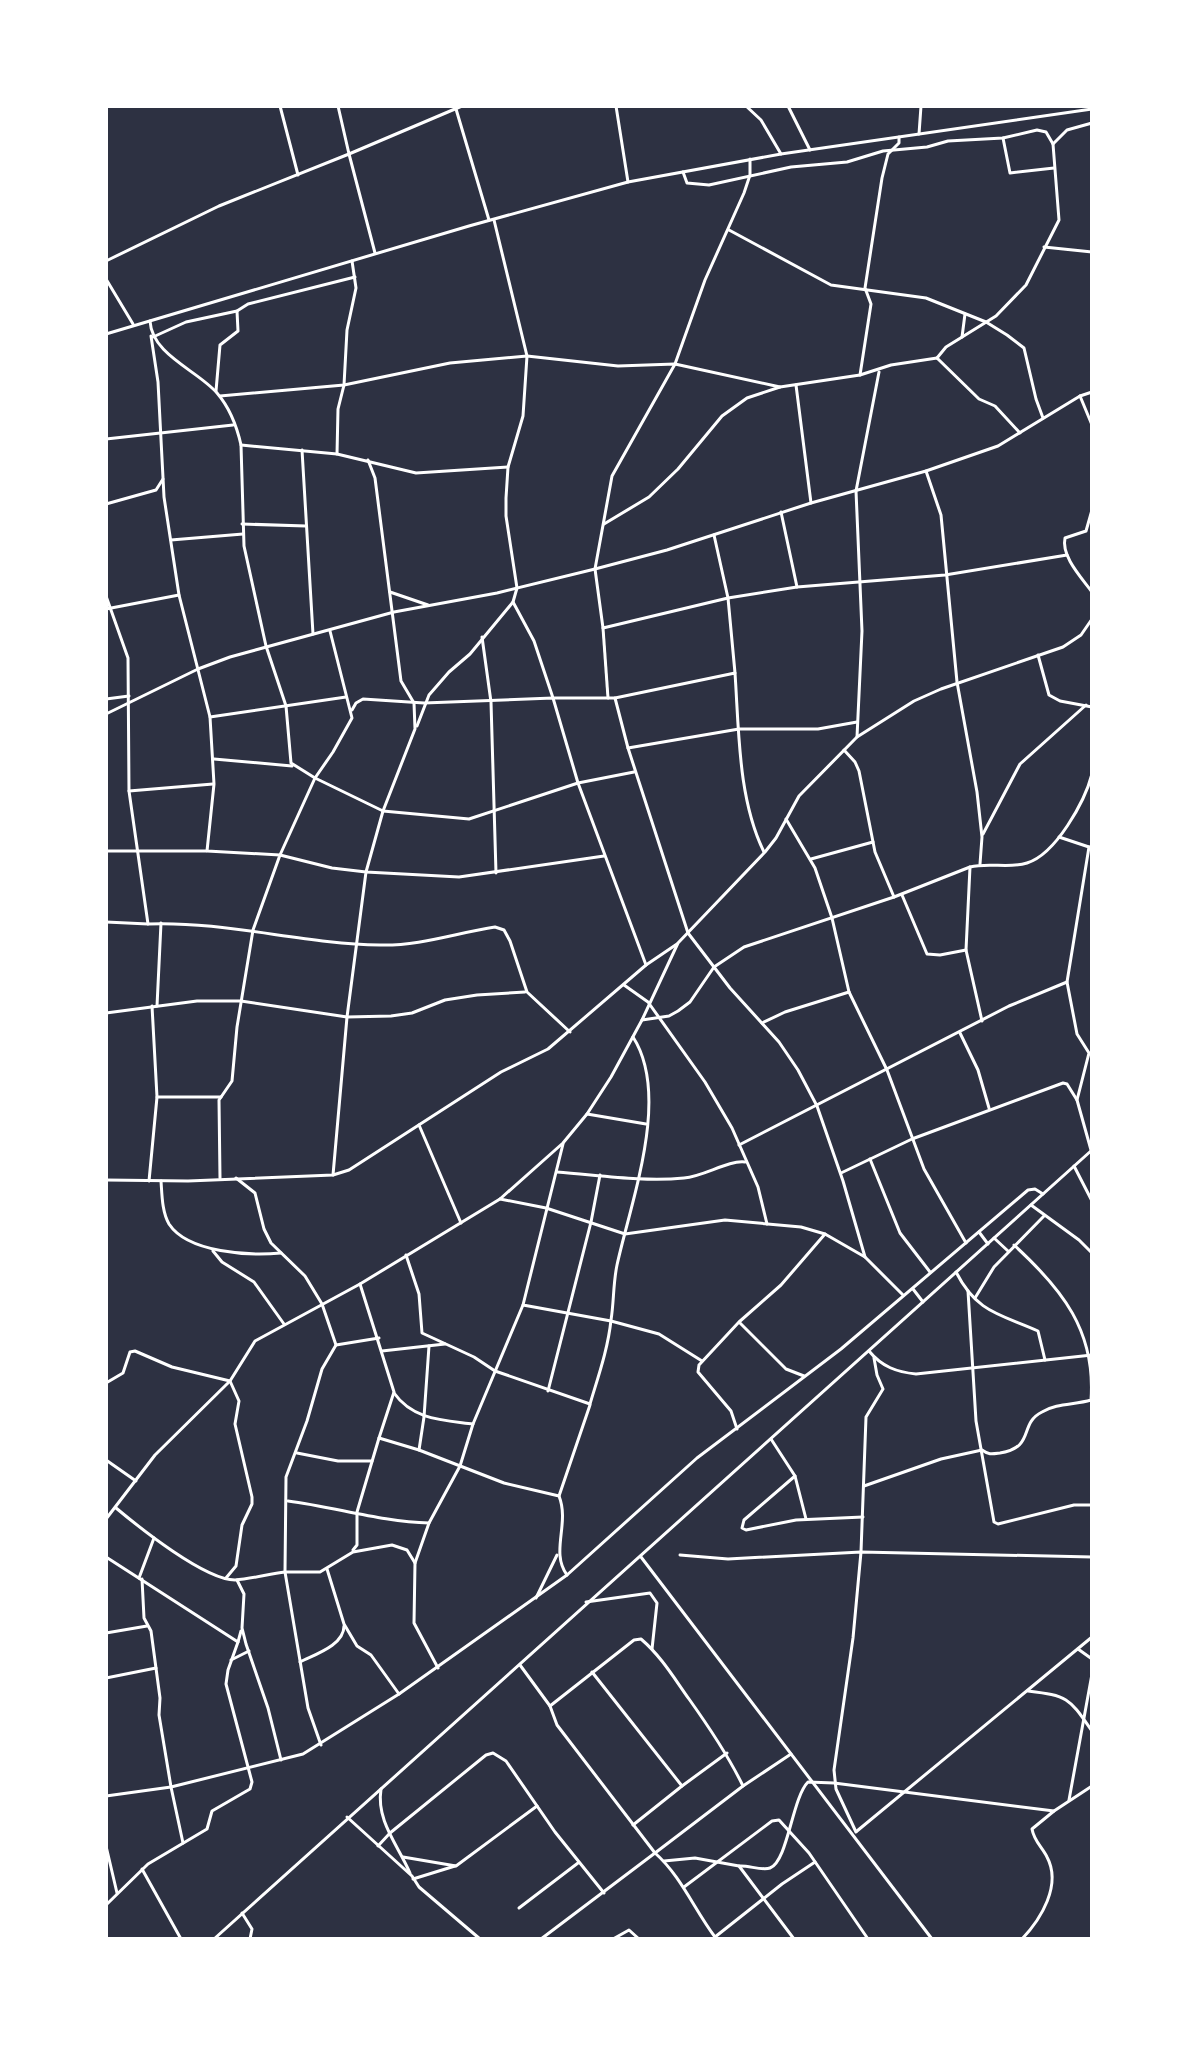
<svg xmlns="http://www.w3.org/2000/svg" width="1198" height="2045" viewBox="0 0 1198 2045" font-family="'DejaVu Sans',sans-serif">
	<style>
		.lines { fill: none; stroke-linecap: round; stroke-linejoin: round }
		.minor { stroke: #fff; stroke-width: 3 }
		.tertiary { stroke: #fff; stroke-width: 3 }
	</style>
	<rect width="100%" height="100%" fill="#2d3142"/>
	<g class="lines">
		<g class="minor">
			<polyline points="280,106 298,175"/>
			<polyline points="338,106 349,154 462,106"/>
			<polyline points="616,106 628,182"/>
			<polyline points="746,106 761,120 781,154"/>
			<polyline points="788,106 810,150"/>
			<polyline points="456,109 489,220"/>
			<polyline points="919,134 921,106"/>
			<polyline points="1003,138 1010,173 1054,168"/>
			<polyline points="750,159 750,175 744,193 705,280 675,364 612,476 595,569 603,628 728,598 797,587 945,575 1067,555"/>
			<polyline points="683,172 687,183 709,185 791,167 847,162 883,151 927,147 948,141 1003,138 1037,130 1046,132 1053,144"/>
			<polyline points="729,230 831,285 926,298 986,322 1007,335 1024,348 1036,399 1043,418"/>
			<polyline points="1044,247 1092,252"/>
			<polyline points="106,261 219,206 349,154 375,253"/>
			<polyline points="106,279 133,324"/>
			<path d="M150,321C152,355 197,370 217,393C229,407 237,427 241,445L244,546L266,646L286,706L291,763L315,778L280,855L332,868L366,872L347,1017L333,1175"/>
			<polyline points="106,334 469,226 628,182 781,154 1092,109"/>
			<polyline points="151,336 158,382 164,497 179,595 210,717 346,697"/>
			<polyline points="153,337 186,322 237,311 248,304 355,277"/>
			<polyline points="962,337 965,314"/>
			<polyline points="937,358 946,347 996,316 1026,285 1059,220 1053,144 1067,130 1092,123"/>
			<polyline points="860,375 871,304 865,288 882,178 888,154 899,143 899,137"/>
			<polyline points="796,385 811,503"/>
			<polyline points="216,391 220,345 238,331 237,311"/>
			<polyline points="220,396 344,385 450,363 527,356 618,366 675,364 780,387"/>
			<polyline points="1080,396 1092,425"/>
			<polyline points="106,439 233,425"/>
			<polyline points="241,445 337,454 416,473 508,467"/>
			<polyline points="302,450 313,634"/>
			<polyline points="337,454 338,409 344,385 347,330 356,288 352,261"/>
			<polyline points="368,460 375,478 401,681 414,703 415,729 383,811 366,872 459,877 604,856"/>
			<polyline points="926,471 941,515 957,682 977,792 982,837 980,864"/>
			<polyline points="106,504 156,490 163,479"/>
			<path d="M1092,510L1086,531L1065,538C1061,556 1081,577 1092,592"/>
			<polyline points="781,512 797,587"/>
			<polyline points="242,524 306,526"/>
			<polyline points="604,524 649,497 678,469 722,416 747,398 780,387 860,375 891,365 937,358 979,399 995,406 1020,433"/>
			<polyline points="714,535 728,598 735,673"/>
			<polyline points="171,540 243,534"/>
			<polyline points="390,592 428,605"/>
			<path d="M106,596L128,658L129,791L148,924C226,921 303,944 380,945C420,946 456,933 495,927L504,930L510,941L527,992L570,1032"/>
			<polyline points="513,602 534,641 553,698 615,698"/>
			<polyline points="106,609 179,595"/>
			<polyline points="603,628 608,698"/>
			<polyline points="330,631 352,718 333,752 315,778 383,811 469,819 578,783 634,772"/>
			<polyline points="482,637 491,702 496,873"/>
			<polyline points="1038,655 1049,695 1060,701 1092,707"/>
			<polyline points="106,699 129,696"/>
			<polyline points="352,710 356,703 363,699 424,703 553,698 578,783 646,965"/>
			<polyline points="106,714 198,669 230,657 394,612 497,593 595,569 667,550 811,503 926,471 998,446 1080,396 1092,392"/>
			<polyline points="210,717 214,784 207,851 280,855 253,930 237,1027 232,1081 219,1100 220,1178"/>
			<polyline points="857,722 818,729 739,729 628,748 688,933 730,988 779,1042 798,1070 817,1106 843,1181 865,1257"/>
			<polyline points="417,726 429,695 449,672 470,654 513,602 517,588 506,516 506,498 508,467 523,416 527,356 494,220"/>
			<polyline points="857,737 862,631 856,491 879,372"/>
			<path d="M628,748L615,698L735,673C739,731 738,799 764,852"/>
			<polyline points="844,750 855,762 859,771 875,852 894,897"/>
			<polyline points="214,759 292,766"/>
			<polyline points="129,791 213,784"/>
			<polyline points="786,819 815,868 832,918 849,992 887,1070 924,1169 966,1243"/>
			<polyline points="983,834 1020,764 1086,705"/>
			<polyline points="1059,837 1092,848"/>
			<polyline points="106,851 206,851"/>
			<polyline points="811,859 873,842"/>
			<polyline points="970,867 966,950 982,1021"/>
			<polyline points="902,895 927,954 940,955 966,950"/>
			<polyline points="106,922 148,924"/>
			<polyline points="1067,982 1089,847"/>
			<polyline points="624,985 648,1002 705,1082 732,1128 758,1187 767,1224"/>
			<polyline points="157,1006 161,923"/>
			<polyline points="106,1013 197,1001 241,1001 347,1017 391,1016 412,1013 445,1000 477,995 525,992"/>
			<path d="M642,1020L669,1016L678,1011L690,1002L714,967L744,947L894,897L970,867C989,862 1009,869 1027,863C1056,854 1085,801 1092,774"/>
			<polyline points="762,1023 785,1012 849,992"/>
			<polyline points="960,1033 978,1070 989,1108"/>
			<polyline points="157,1097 221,1097"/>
			<polyline points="587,1114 646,1124"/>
			<polyline points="419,1125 461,1223"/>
			<polyline points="563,1144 523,1305 611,1321 659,1334 702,1361"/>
			<polyline points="739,1145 1009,1006 1067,982 1077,1034 1089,1053 1077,1100"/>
			<polyline points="870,1159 900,1233 930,1272"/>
			<polyline points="1074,1166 1092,1201"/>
			<path d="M557,1172C599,1175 642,1182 684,1178C705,1176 728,1160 745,1162"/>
			<polyline points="841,1173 912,1139 1063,1083 1067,1084 1077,1100 1091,1150"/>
			<polyline points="236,1178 255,1193 264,1229 271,1243 305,1276 322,1304 336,1345 322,1369 307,1421 286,1477 285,1572 320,1572 353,1552 392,1545 407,1550 415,1563"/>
			<polyline points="106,1180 188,1181 333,1175 349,1170 501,1072 548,1049 646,965 677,944"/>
			<polyline points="149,1181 157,1097 152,1006"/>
			<path d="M161,1181C162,1195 162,1212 169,1224C188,1253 250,1256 281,1253"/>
			<polyline points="500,1199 546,1208 625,1234 725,1220 801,1227 825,1234 865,1257 903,1295"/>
			<polyline points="1031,1205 1079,1240 1092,1253"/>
			<polyline points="979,1232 988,1244"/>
			<polyline points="994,1238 1008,1251"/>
			<polyline points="213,1251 222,1262 254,1282 284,1324"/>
			<path d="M406,1255L419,1294L422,1333L474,1357L495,1371L590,1404C598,1377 608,1349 611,1320C614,1302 613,1284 617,1265C631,1201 671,1096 633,1037"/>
			<path d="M956,1272C977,1313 1000,1314 1038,1331L1045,1360"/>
			<path d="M360,1284L394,1392L379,1438L419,1450L504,1483L559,1496C570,1524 550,1552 567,1575"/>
			<polyline points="913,1289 923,1302"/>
			<polyline points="968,1291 976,1421 994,1522 998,1524 1074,1505 1092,1505"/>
			<polyline points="975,1298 994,1267 1044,1216"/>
			<polyline points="740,1323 786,1369 804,1376"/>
			<polyline points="336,1345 379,1338"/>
			<polyline points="382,1351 445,1344"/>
			<path d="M869,1351C882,1367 897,1372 916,1374L1092,1355"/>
			<polyline points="106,1383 123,1373 130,1352 135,1351 172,1367 230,1381 239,1401 235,1424 252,1497 252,1504 242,1525 236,1566 226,1578"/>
			<polyline points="548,1391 591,1222 600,1175"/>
			<path d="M394,1393C413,1420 443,1420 473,1424"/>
			<polyline points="737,1429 731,1411 698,1372 699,1365 739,1322 781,1285 825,1234"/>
			<polyline points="771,1439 795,1476 806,1519"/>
			<polyline points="419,1450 424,1417 429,1346"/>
			<polyline points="297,1453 338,1461 372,1461"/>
			<polyline points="106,1460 136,1481"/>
			<polyline points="795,1476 744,1520 742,1528 746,1530 796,1520 863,1517"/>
			<path d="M864,1486L941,1459L982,1450C989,1455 992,1454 1000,1453C1036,1447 1018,1424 1042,1412C1057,1403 1075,1405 1091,1400C1096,1331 1062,1289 1014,1245"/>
			<polyline points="559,1496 590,1405"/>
			<path d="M288,1501C335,1507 382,1522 429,1523"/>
			<path d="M116,1508C140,1528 205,1580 235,1580C251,1579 269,1574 285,1572L308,1708L321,1745"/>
			<polyline points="106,1519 155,1455 230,1381 255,1341 360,1284 500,1199 563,1143 587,1114 611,1077 642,1020 678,943 765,852 776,838 799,796 857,737 914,701 941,689 1063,647 1081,635 1092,619"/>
			<polyline points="353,1550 357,1545 357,1512 379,1438"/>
			<polyline points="680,1555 728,1559 861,1552 1092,1557"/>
			<polyline points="106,1557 238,1642 241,1631"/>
			<polyline points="641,1557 932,1939"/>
			<polyline points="327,1569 344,1624 357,1646 371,1655 399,1694"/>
			<polyline points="139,1578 154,1538"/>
			<polyline points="142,1579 144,1618 151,1631 160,1698 159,1715 171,1787 183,1843"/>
			<polyline points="237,1580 244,1594 242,1628 246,1644 268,1708 281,1760"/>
			<polyline points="536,1598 557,1555"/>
			<polyline points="586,1602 650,1593 657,1603 652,1649"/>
			<polyline points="106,1633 147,1626"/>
			<polyline points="1078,1649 1092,1659"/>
			<polyline points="231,1660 249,1651"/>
			<path d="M300,1662C316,1654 344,1645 344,1626"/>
			<polyline points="520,1665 550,1706"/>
			<polyline points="438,1668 414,1623 415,1563 429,1523 460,1466 473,1424 523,1305"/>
			<polyline points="592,1672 682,1786 633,1825"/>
			<polyline points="106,1678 156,1668"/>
			<path d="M1028,1691C1069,1696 1069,1698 1092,1731"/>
			<polyline points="682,1786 727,1753"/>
			<path d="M381,1789C376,1821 398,1845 410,1873"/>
			<polyline points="106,1796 171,1787 303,1754 399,1694 567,1575 697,1458 841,1349 1028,1190 1035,1189 1043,1194"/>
			<polyline points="1069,1800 1092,1674"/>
			<polyline points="347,1817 412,1876 419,1887 480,1939"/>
			<polyline points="857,1831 1092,1637"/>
			<polyline points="856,1832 836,1789 834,1770 853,1638 861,1552 866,1417 883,1389 877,1375 874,1358"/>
			<polyline points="106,1846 117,1893"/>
			<polyline points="378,1846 390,1833 486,1755 493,1753 506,1761 555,1832 604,1893"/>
			<polyline points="403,1857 456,1866 537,1806"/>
			<polyline points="664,1861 695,1858 739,1866 794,1939"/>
			<path d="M739,1866C748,1865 762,1871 770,1868C788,1861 792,1798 808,1782L834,1783L1054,1811L1092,1786"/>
			<polyline points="142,1869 181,1939"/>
			<polyline points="413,1879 455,1866"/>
			<polyline points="684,1887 772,1821 779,1820 809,1853 868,1939"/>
			<polyline points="106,1905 148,1864 207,1829 212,1811 250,1789 252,1782 226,1684 228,1670 238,1642"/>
			<polyline points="519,1908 578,1863"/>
			<polyline points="242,1913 252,1929 250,1939"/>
			<path d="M715,1937C694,1909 681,1876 655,1853L743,1786L791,1754"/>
			<path d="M541,1939L655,1853L557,1725L550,1706L634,1640L641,1639C661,1656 674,1678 689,1699C709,1727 728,1755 743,1786"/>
			<polyline points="613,1939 629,1930 639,1939"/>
			<polyline points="716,1939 715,1937 782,1884 815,1862"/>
			<path d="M1022,1939C1041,1919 1062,1885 1047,1857C1042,1847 1034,1841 1032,1829L1054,1811"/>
		</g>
		<polyline class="tertiary" points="214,1939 1092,1150"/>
	</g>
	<rect width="1198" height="2045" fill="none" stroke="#ffffff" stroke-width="216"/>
</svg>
